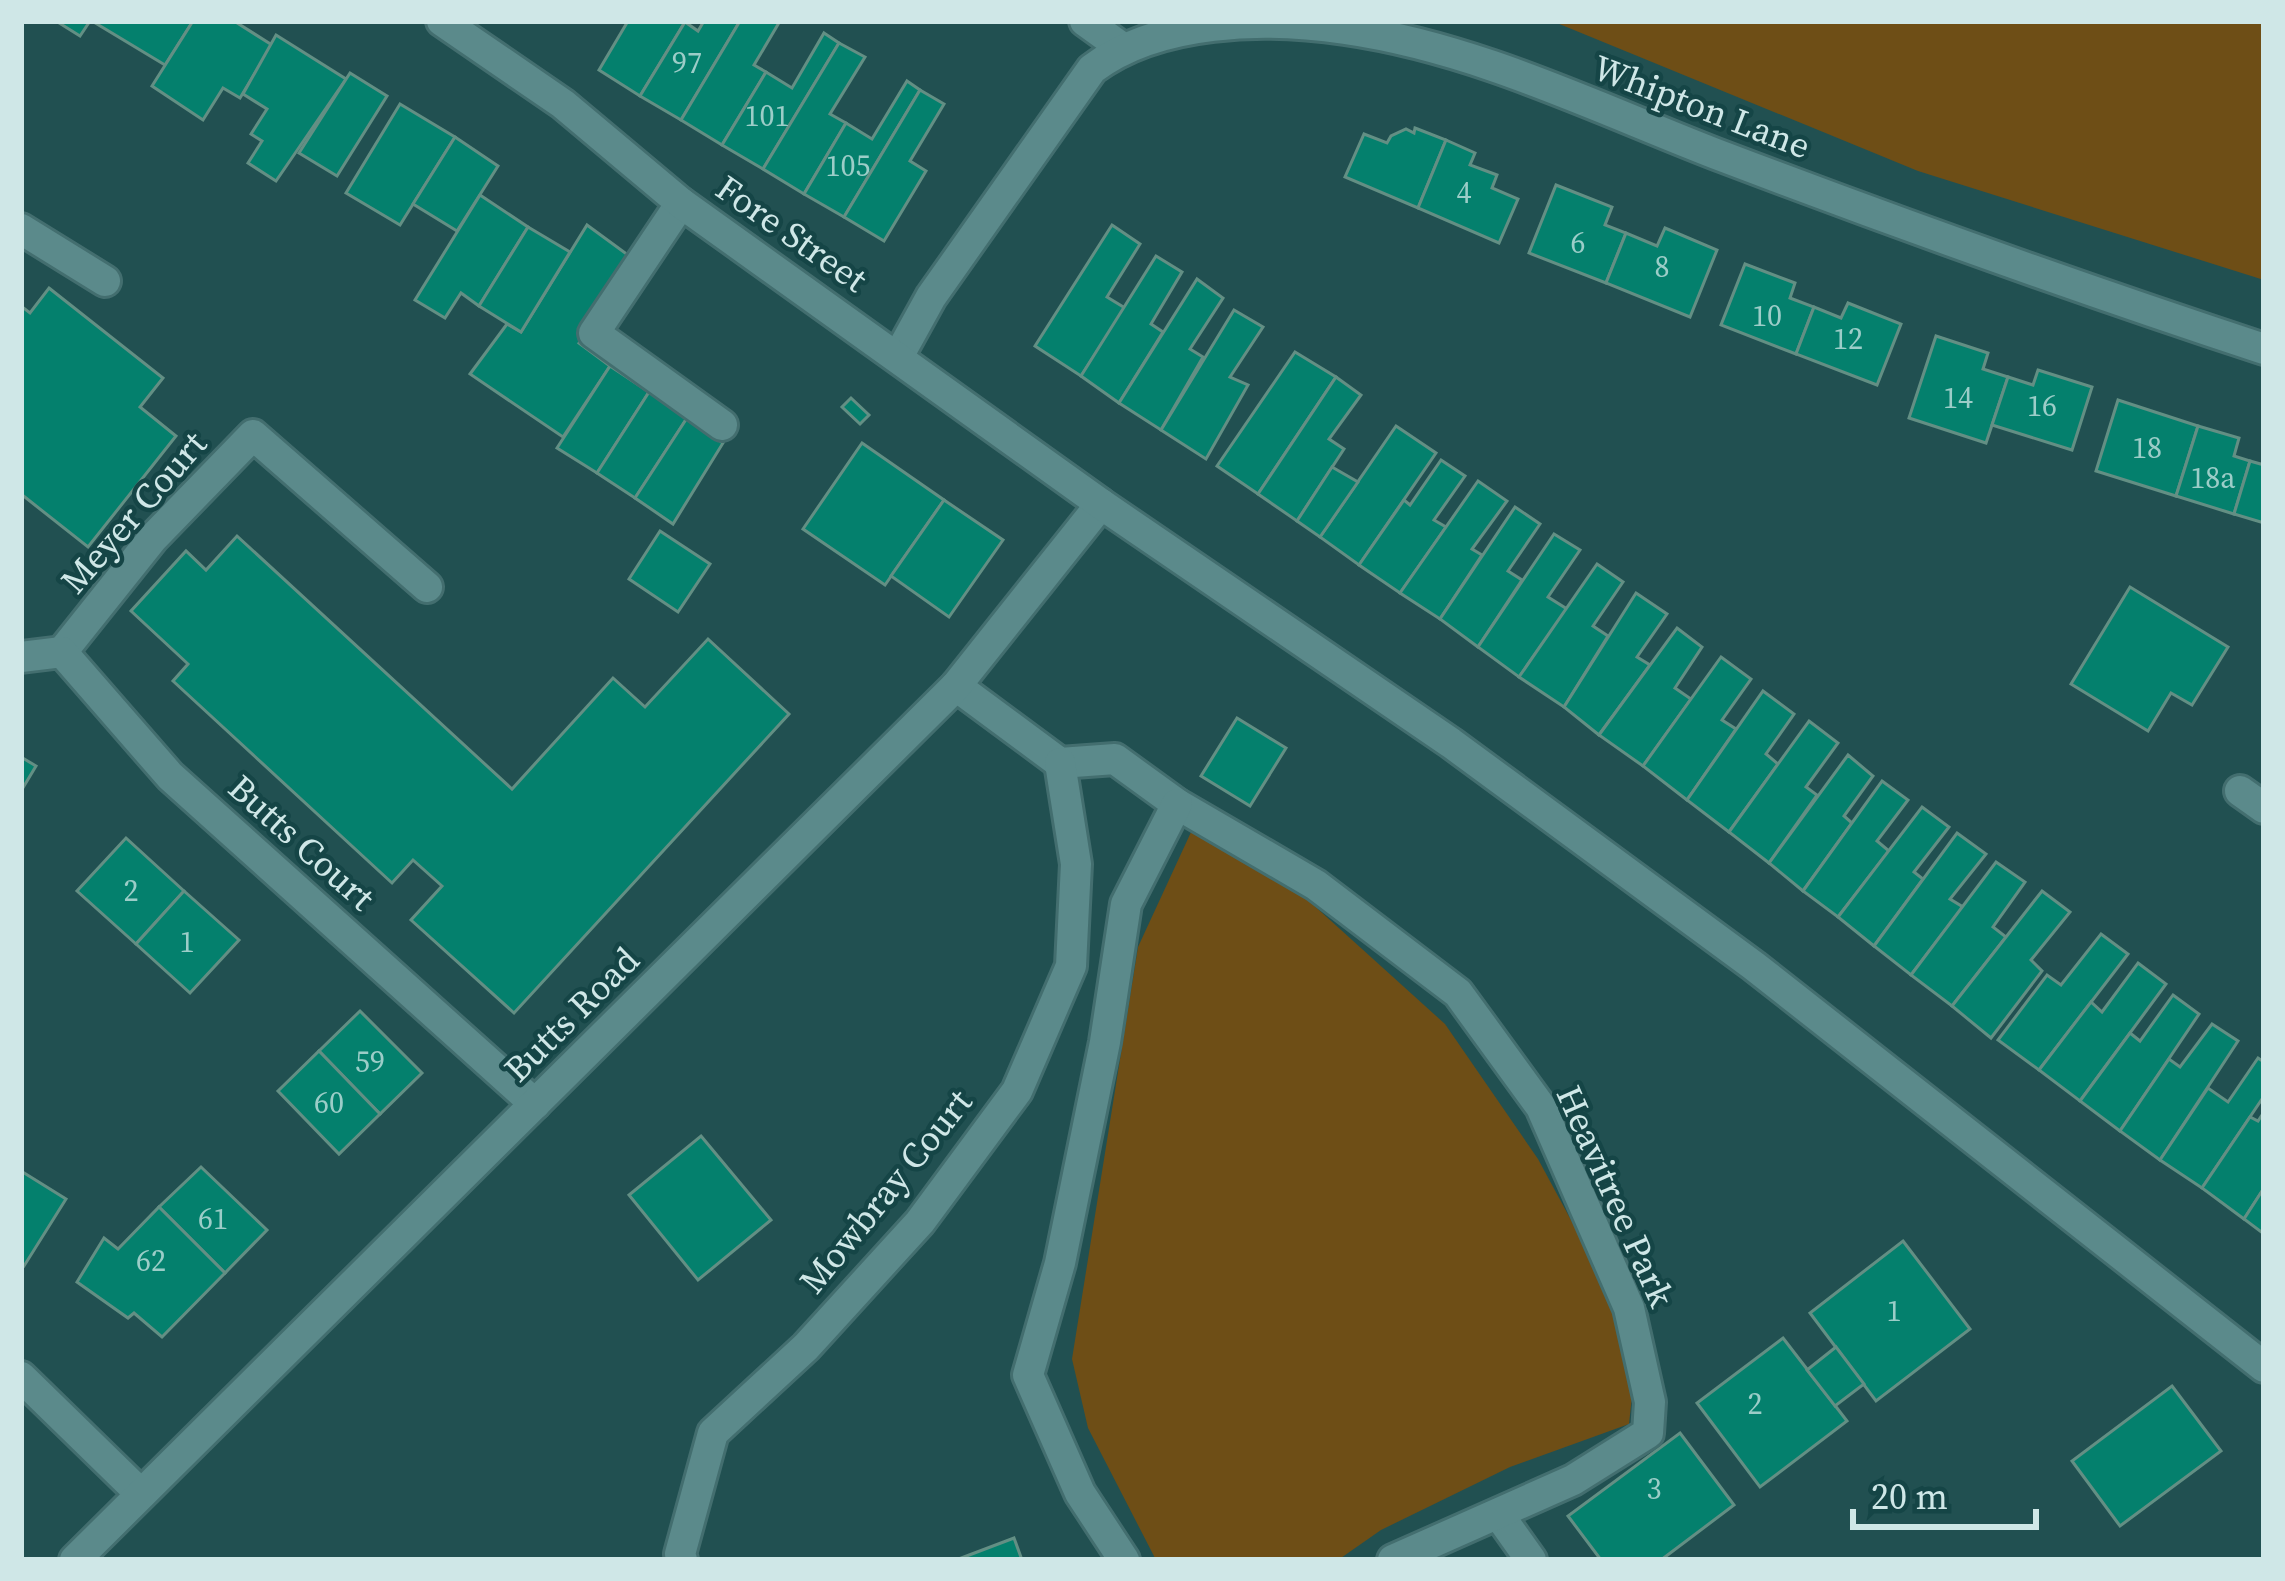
<svg xmlns="http://www.w3.org/2000/svg" width="2285" height="1581" viewBox="0 0 2285 1581" font-family="'Source Serif 4',serif">
	<style>
		.green { fill: #6e4e16 }
		.building { fill: #04806d; stroke: #638f84; stroke-width: 3 }
		.lines { fill: none; stroke-linecap: round; stroke-linejoin: round }
		.lane-casing { stroke: #436e6f; stroke-width: 36 }
		.street-casing { stroke: #436e6f; stroke-width: 36 }
		.secondary-casing { stroke: #436e6f; stroke-width: 36 }
		.lane { stroke: #5b8a8b; stroke-width: 30 }
		.street { stroke: #5b8a8b; stroke-width: 30 }
		.secondary { stroke: #5b8a8b; stroke-width: 30 }
		.labels { text-anchor: middle; stroke-width: 9; stroke-linejoin: round; paint-order: stroke }
		.number-label { font-size: 30px; fill: #9ccdc8 }
		.street-label { font-size: 36px; fill: #cfe7e7; stroke: #154546 }
	</style>
	<rect width="100%" height="100%" fill="#215051"/>
	<g class="green">
		<polygon points="1552,21 2264,21 2264,280 1918,171"/>
		<polygon points="1192,830 1299,892 1445,1024 1538,1159 1611,1294 1633,1387 1629,1424 1510,1467 1381,1530 1338,1560 1156,1560 1088,1428 1072,1359 1138,947"/>
	</g>
	<g class="building">
		<polygon points="56,21 90,21 80,36"/>
		<polygon points="92,21 193,21 165,65"/>
		<polygon points="193,21 234,21 272,45 240,98 223,88 203,120 152,86"/>
		<polygon points="628,21 685,22 640,96 599,70"/>
		<polygon points="704,21 740,21 681,120 640,96 685,22 698,31"/>
		<polygon points="740,21 780,21 754,65 766,72 722,145 681,120"/>
		<polygon points="824,33 839,43 763,169 722,145 766,72 792,88"/>
		<polygon points="276,35 346,79 276,181 248,163 262,141 251,134 267,109 243,94"/>
		<polygon points="839,43 865,57 830,114 846,123 804,194 763,169"/>
		<polygon points="350,73 387,96 337,176 299,153"/>
		<polygon points="907,81 920,90 844,217 804,194 846,123 872,139"/>
		<polygon points="920,90 944,104 910,161 926,171 884,241 844,217"/>
		<polygon points="400,104 455,137 400,225 346,193"/>
		<polygon points="1415,128 1446,140 1418,208 1345,177 1364,134 1387,143 1391,136 1406,129 1414,133"/>
		<polygon points="455,137 498,166 457,231 413,204"/>
		<polygon points="1446,140 1475,153 1470,165 1497,175 1492,188 1518,199 1499,243 1418,208"/>
		<polygon points="1556,185 1612,207 1605,225 1626,233 1606,283 1529,253"/>
		<polygon points="480,195 528,227 479,306 461,293 445,318 415,300"/>
		<polygon points="587,225 632,258 579,343 610,366 563,437 470,374 507,324 521,332"/>
		<polygon points="1112,225 1140,244 1107,297 1125,308 1081,376 1035,346"/>
		<polygon points="528,227 570,252 521,332 479,306"/>
		<polygon points="1665,228 1717,250 1690,317 1606,283 1626,233 1657,246"/>
		<polygon points="1156,256 1182,272 1151,324 1163,332 1119,403 1081,376"/>
		<polygon points="1745,264 1795,283 1790,298 1814,307 1796,354 1721,325"/>
		<polygon points="1197,279 1223,298 1190,349 1203,357 1161,430 1119,403"/>
		<polygon points="49,288 163,378 140,407 176,436 88,547 21,494 21,306 30,313"/>
		<polygon points="1848,303 1901,324 1877,385 1796,354 1814,307 1841,318"/>
		<polygon points="1234,310 1263,327 1230,377 1248,385 1206,459 1161,430"/>
		<polygon points="1936,336 1988,353 1983,369 2008,377 1986,443 1909,418"/>
		<polygon points="1295,352 1336,377 1258,494 1217,466"/>
		<polygon points="610,366 649,392 597,473 557,448"/>
		<polygon points="2038,370 2092,387 2072,450 1992,425 2008,377 2033,385"/>
		<polygon points="1336,377 1361,395 1329,439 1344,449 1297,521 1258,494"/>
		<polygon points="649,392 687,418 635,498 597,473"/>
		<polygon points="851,398 869,415 860,424 842,407"/>
		<polygon points="2118,400 2198,426 2176,496 2096,471"/>
		<polygon points="687,418 723,443 673,524 635,498"/>
		<polygon points="1396,426 1436,453 1359,565 1320,537"/>
		<polygon points="2198,426 2239,438 2234,456 2250,461 2234,514 2176,496"/>
		<polygon points="862,443 944,500 885,585 803,529"/>
		<polygon points="1441,460 1465,476 1434,520 1446,527 1400,593 1359,565 1404,500 1410,505"/>
		<polygon points="2250,461 2264,465 2264,523 2234,514"/>
		<polygon points="1332,467 1358,482 1320,537 1297,521"/>
		<polygon points="1478,481 1507,501 1472,549 1482,555 1440,619 1400,593"/>
		<polygon points="944,500 1003,540 949,617 891,576"/>
		<polygon points="1515,507 1540,524 1508,571 1522,580 1478,647 1440,619"/>
		<polygon points="660,531 710,564 678,612 629,579"/>
		<polygon points="1554,534 1580,550 1548,597 1567,609 1519,677 1478,647"/>
		<polygon points="237,536 512,789 613,678 645,707 708,639 789,714 514,1013 411,920 442,886 413,860 392,883 173,681 188,664 131,611 186,551 206,570"/>
		<polygon points="1597,564 1623,582 1593,626 1608,636 1564,707 1519,677"/>
		<polygon points="2130,587 2228,647 2192,705 2171,693 2148,731 2071,684"/>
		<polygon points="1636,593 1667,614 1637,657 1650,665 1599,735 1564,707"/>
		<polygon points="1677,628 1702,647 1675,688 1691,699 1643,766 1599,735"/>
		<polygon points="1721,657 1751,679 1722,720 1736,729 1687,800 1643,766"/>
		<polygon points="1763,691 1794,714 1766,754 1778,764 1729,832 1687,800"/>
		<polygon points="1237,718 1286,748 1250,806 1201,776"/>
		<polygon points="1809,721 1838,743 1806,787 1817,795 1769,863 1729,832"/>
		<polygon points="1848,755 1873,776 1844,816 1852,823 1803,891 1769,863"/>
		<polygon points="21,757 36,766 21,791"/>
		<polygon points="1882,781 1908,800 1877,841 1889,851 1838,917 1803,891"/>
		<polygon points="1922,807 1949,827 1914,872 1923,879 1874,946 1838,917"/>
		<polygon points="1957,833 1986,854 1950,899 1963,907 1911,975 1874,946"/>
		<polygon points="126,838 184,891 136,944 77,891"/>
		<polygon points="1996,862 2025,882 1993,927 2006,937 1952,1006 1911,975"/>
		<polygon points="184,891 239,940 190,993 136,944"/>
		<polygon points="2042,891 2070,912 2031,960 2042,971 1991,1038 1952,1006"/>
		<polygon points="2101,934 2128,954 2039,1070 1998,1040 2047,975 2061,985"/>
		<polygon points="2138,963 2166,984 2080,1101 2039,1070 2091,1002 2102,1012"/>
		<polygon points="2173,995 2199,1014 2120,1131 2080,1101 2130,1033 2140,1041"/>
		<polygon points="360,1011 422,1073 380,1114 319,1051"/>
		<polygon points="2212,1024 2238,1041 2160,1160 2120,1131 2169,1059 2180,1067"/>
		<polygon points="319,1051 380,1114 339,1154 278,1091"/>
		<polygon points="2258,1058 2264,1062 2264,1096 2202,1188 2160,1160 2208,1088 2228,1102"/>
		<polygon points="2264,1112 2264,1188 2244,1219 2202,1188 2250,1117 2258,1121"/>
		<polygon points="701,1136 771,1220 698,1280 629,1195"/>
		<polygon points="201,1167 267,1230 225,1273 159,1207"/>
		<polygon points="21,1171 66,1199 24,1266 21,1264"/>
		<polygon points="2264,1188 2264,1234 2244,1219"/>
		<polygon points="159,1207 225,1273 162,1337 134,1313 128,1318 77,1282 104,1238 118,1249"/>
		<polygon points="1903,1241 1970,1329 1876,1401 1810,1313"/>
		<polygon points="1783,1338 1847,1421 1760,1487 1697,1403"/>
		<polygon points="1836,1347 1864,1384 1835,1406 1807,1370"/>
		<polygon points="2172,1386 2221,1451 2120,1526 2072,1461"/>
		<polygon points="1680,1433 1734,1505 1661,1560 1601,1560 1568,1516"/>
		<polygon points="1014,1538 1022,1560 956,1560"/>
	</g>
	<g class="lines">
		<defs>
			<polyline id="lane" points="1499,1515 1531,1560"/>
			<g id="street">
				<polyline points="1085,21 1121,47"/>
				<polyline points="681,203 594,333 722,425"/>
				<polyline points="21,229 105,281"/>
				<path d="M899,355L931,297L1092,69C1158,19 1265,17 1345,29C1478,48 1599,109 1724,157C1903,225 2082,289 2264,349"/>
				<polyline points="62,652 153,538 253,435 427,587"/>
				<polyline points="21,657 62,652 170,776 535,1104"/>
				<polyline points="956,686 1060,763 1115,759 1177,804 1316,885 1458,993 1541,1107 1629,1308 1650,1402 1648,1433 1573,1480 1393,1560"/>
				<polyline points="2240,791 2264,808"/>
				<polyline points="21,1377 140,1493"/>
				<polyline points="75,1560 956,686 1101,504"/>
				<polyline points="682,1560 680,1554 713,1433 806,1347 920,1222 1017,1091 1071,966 1076,864 1060,763"/>
				<polyline points="1124,1560 1080,1493 1028,1375 1060,1263 1105,1042 1126,904 1177,804"/>
			</g>
			<polyline id="secondary" points="442,21 563,104 681,203 1101,504 1451,743 1754,966 2264,1367"/>
		</defs>
		<use href="#lane" class="lane-casing"/>
		<use href="#street" class="street-casing"/>
		<use href="#secondary" class="secondary-casing"/>
		<use href="#lane" class="lane"/>
		<use href="#street" class="street"/>
		<use href="#secondary" class="secondary"/>
	</g>
	<g class="labels">
		<g class="number-label">
			<text x="687" y="73">97</text>
			<text x="767" y="126">101</text>
			<text x="848" y="176">105</text>
			<text x="1464" y="203">4</text>
			<text x="1578" y="253">6</text>
			<text x="1662" y="277">8</text>
			<text x="1767" y="326">10</text>
			<text x="1848" y="349">12</text>
			<text x="1958" y="408">14</text>
			<text x="2042" y="416">16</text>
			<text x="2147" y="458">18</text>
			<text x="2213" y="488">18a</text>
			<text x="131" y="901">2</text>
			<text x="187" y="952">1</text>
			<text x="370" y="1072">59</text>
			<text x="329" y="1113">60</text>
			<text x="213" y="1229">61</text>
			<text x="151" y="1271">62</text>
			<text x="1894" y="1321">1</text>
			<text x="1755" y="1414">2</text>
			<text x="1654" y="1499">3</text>
		</g>
		<g class="street-label">
			<text transform="translate(1702 106) rotate(21)" y="13">Whipton Lane</text>
			<text transform="translate(792 233) rotate(35)" y="13">Fore Street</text>
			<text transform="translate(133 512) rotate(-49)" y="13">Meyer Court</text>
			<text transform="translate(302 842) rotate(42)" y="13">Butts Court</text>
			<text transform="translate(571 1014) rotate(-45)" y="13">Butts Road</text>
			<text transform="translate(885 1191) rotate(-51)" y="13">Mowbray Court</text>
			<text transform="translate(1616 1196) rotate(66)" y="13">Heavitree Park</text>
		</g>
	</g>
	<rect width="2285" height="1581" fill="none" stroke="#cfe7e7" stroke-width="48"/>
	<path d="M1853 1509v18h183v-18" fill="none" stroke="#cfe7e7" stroke-width="6"/>
	<text x="1871" y="1509" font-size="36" fill="#cfe7e7" stroke="#154546" stroke-width="9" paint-order="stroke">20 m</text>
</svg>
